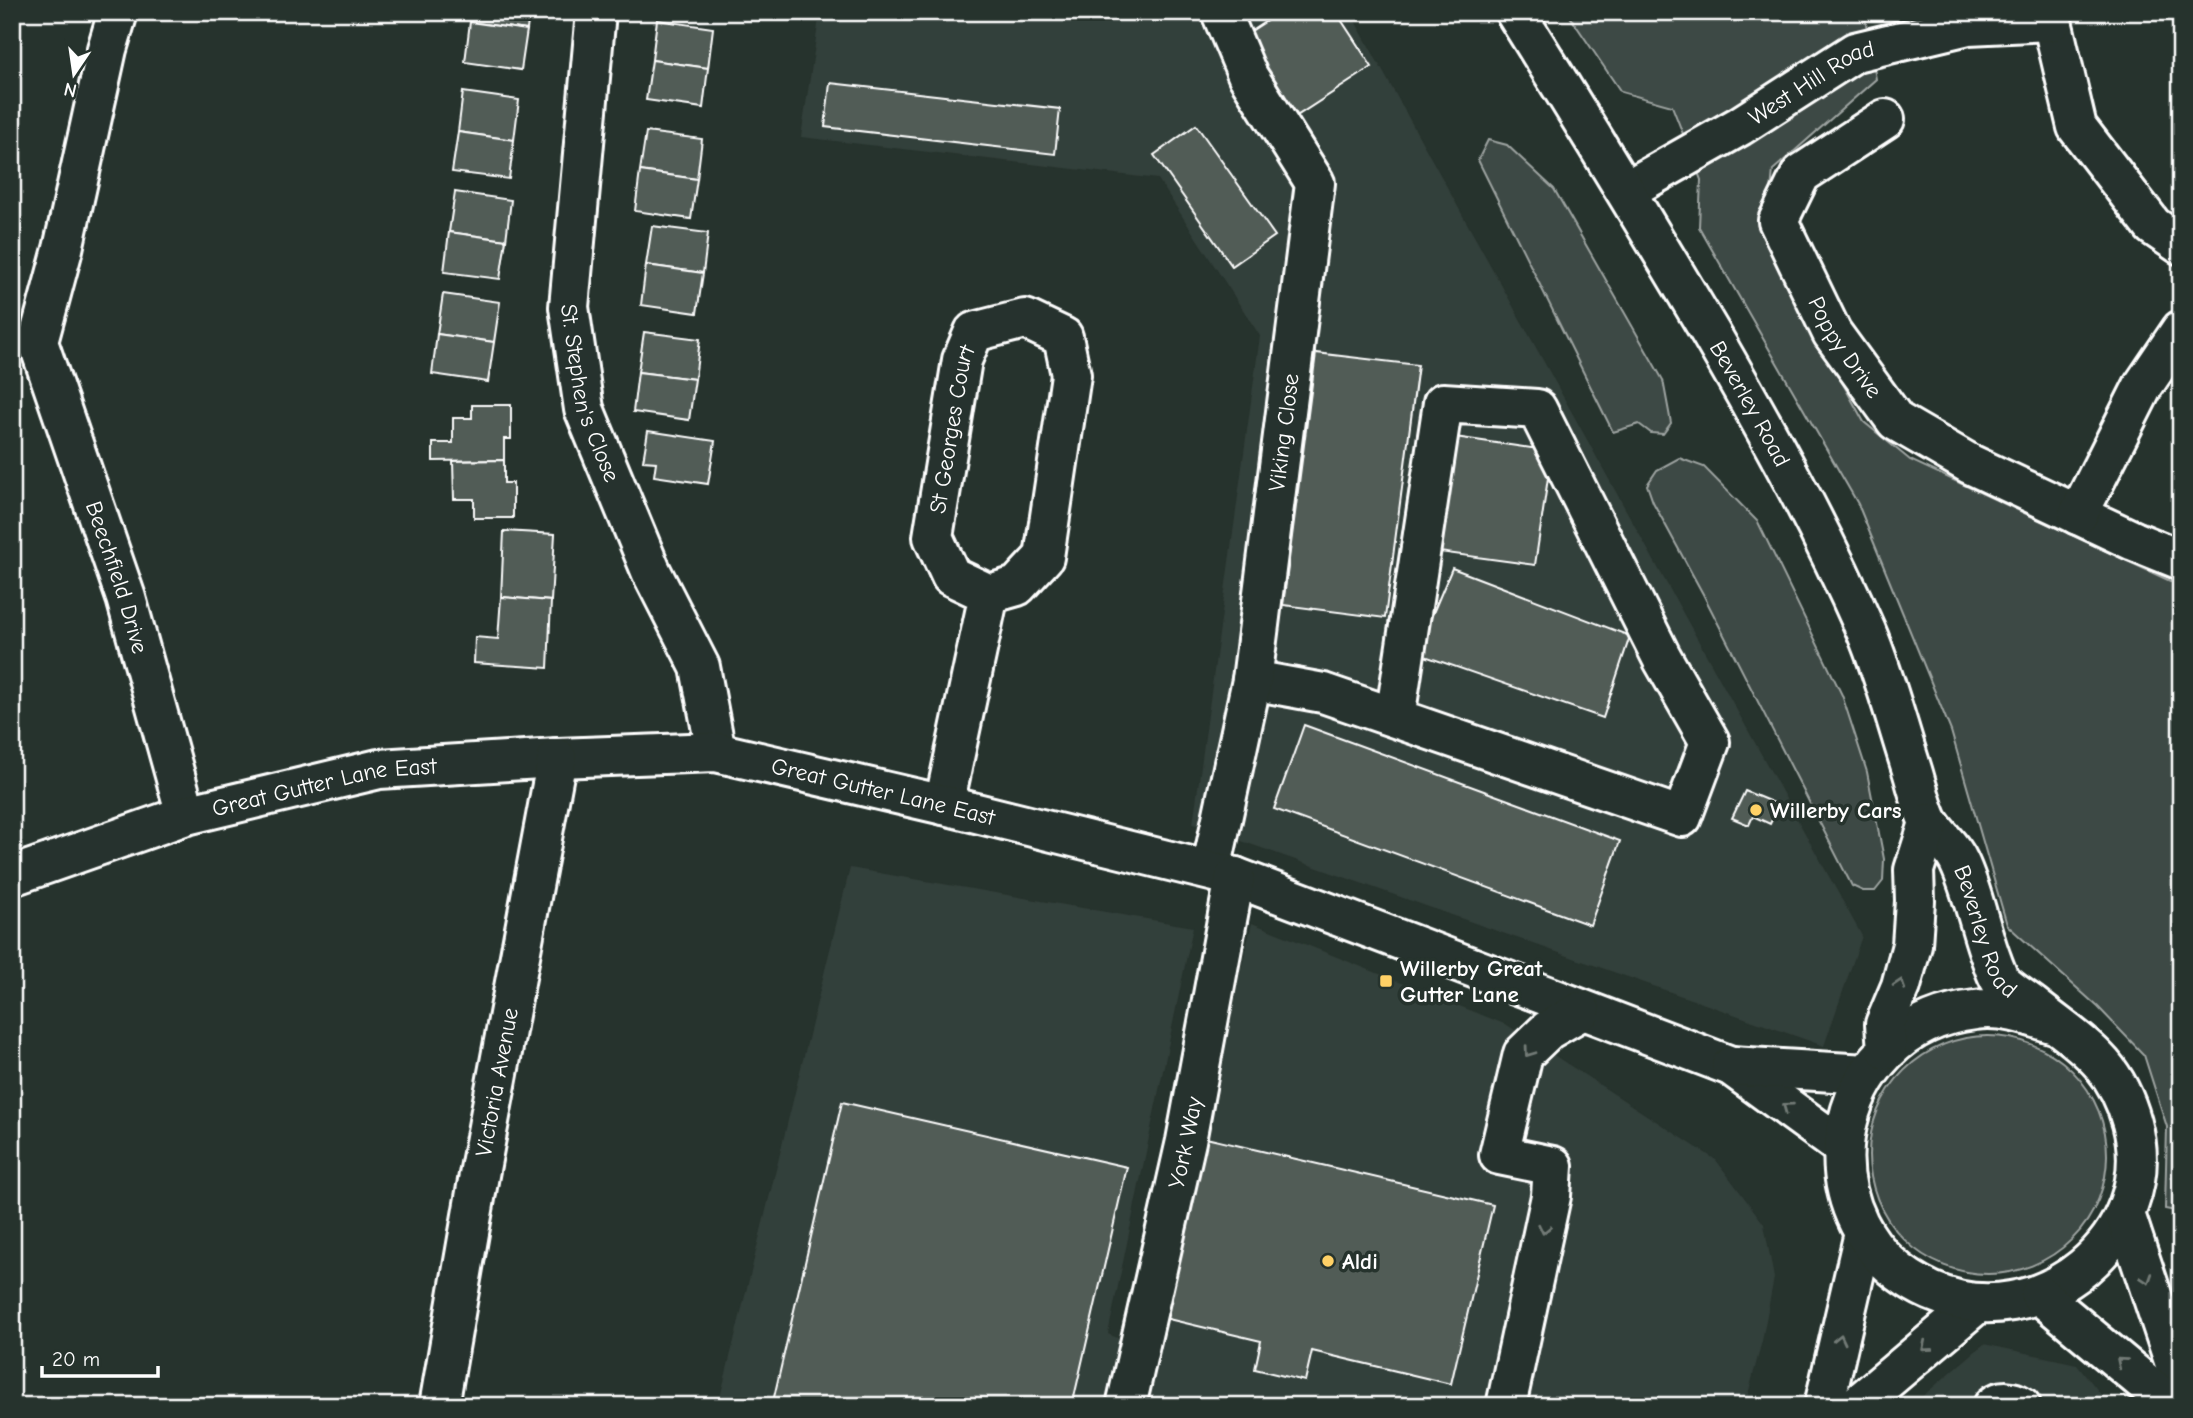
<svg xmlns="http://www.w3.org/2000/svg" width="2193" height="1418" viewBox="0 0 2193 1418" font-family="'Comic Neue',sans-serif">
	<style>
		.built { fill: #333f3a }
		.green { fill: #3e4944; stroke: #9ea4a2; stroke-width: 2 }
		.building { fill: #515c57; stroke: #fff; stroke-width: 2 }
		.lines { fill: none; stroke-linecap: round; stroke-linejoin: round }
		.minor-casing { stroke: #fff; stroke-width: 44 }
		.major-casing { stroke: #fff; stroke-width: 44 }
		.minor { stroke: #26332d; stroke-width: 38 }
		.major { stroke: #26332d; stroke-width: 38 }
		.oneway { stroke: #727a76 }
		.poi-dot { fill: #ffd166; stroke: #26332d; stroke-width: 2.5 }
		.labels { text-anchor: middle; stroke-width: 7; stroke-linejoin: round; paint-order: stroke }
		.street-label { font-size: 23px; fill: #fff; stroke: #26332d }
		.poi-label { font-size: 23px; font-weight: bold; fill: #fff; stroke: #26332d; text-anchor: start }
	</style>
	<rect width="100%" height="100%" fill="#26332d"/>
	<filter id="ink" filterUnits="userSpaceOnUse"><feTurbulence type="fractalNoise" baseFrequency=".0143" numOctaves="2"/><feDisplacementMap in="SourceGraphic" scale="14" xChannelSelector="R" yChannelSelector="G"/><feConvolveMatrix kernelMatrix="1 2 1 2 8 2 1 2 1" color-interpolation-filters="sRGB"/></filter>
	<g filter="url(#ink)">
		<g class="built">
			<polygon points="820,12 1350,12 1862,936 1824,1046 1193,824 1260,336 1158,179 801,137"/>
			<polygon points="850,868 1193,927 1108,1334 1149,1351 1252,923 1507,1025 1716,1160 1764,1224 1774,1278 1762,1341 1745,1406 718,1406"/>
			<polygon points="1984,1344 2077,1364 2110,1406 1911,1406"/>
		</g>
		<g class="green">
			<polygon points="1567,12 1864,12 1876,79 1773,170 1766,244 1864,422 1910,460 2181,586 2181,1212 2165,1209 2167,1127 2144,1055 2098,1007 2007,925 1951,731 1858,504 1699,227 1701,180 1672,106 1621,92"/>
			<polygon points="1488,140 1507,145 1554,189 1663,380 1671,423 1663,434 1651,433 1639,424 1613,432 1478,160"/>
			<polygon points="1679,458 1704,467 1758,522 1842,695 1867,772 1884,859 1883,881 1875,891 1863,891 1852,886 1703,594 1653,502 1647,485 1657,470"/>
			<circle cx="1988" cy="1155" r="119"/>
		</g>
		<g class="building">
			<polygon points="472,12 529,12 527,30 470,22"/>
			<polygon points="1280,12 1336,12 1372,67 1295,117 1242,37"/>
			<polygon points="657,20 713,28 708,68 652,60"/>
			<polygon points="470,22 527,30 521,70 465,62"/>
			<polygon points="652,60 708,68 703,108 646,100"/>
			<polygon points="830,83 1060,109 1055,154 825,127"/>
			<polygon points="463,92 519,100 514,140 458,132"/>
			<polygon points="1196,125 1275,236 1232,266 1154,155"/>
			<polygon points="458,132 514,140 509,179 452,172"/>
			<polygon points="646,132 702,139 697,179 640,171"/>
			<polygon points="640,171 697,179 691,219 635,211"/>
			<polygon points="455,192 511,200 506,240 449,232"/>
			<polygon points="652,226 708,233 703,273 646,265"/>
			<polygon points="449,232 506,240 500,279 444,272"/>
			<polygon points="646,265 703,273 697,313 641,305"/>
			<polygon points="443,294 500,302 494,342 437,334"/>
			<polygon points="644,332 700,339 695,379 638,372"/>
			<polygon points="437,334 494,342 488,382 432,374"/>
			<polygon points="1316,353 1418,365 1385,618 1283,605"/>
			<polygon points="638,372 695,379 689,420 633,412"/>
			<polygon points="472,405 511,405 511,439 504,439 504,460 433,461 433,443 453,443 453,418 472,418"/>
			<polygon points="648,431 715,441 708,484 654,476 656,462 643,461"/>
			<polygon points="1455,437 1552,451 1535,565 1439,552"/>
			<polygon points="504,460 504,483 513,483 513,518 474,518 474,499 454,499 453,461"/>
			<polygon points="504,531 555,534 551,601 501,597"/>
			<polygon points="1452,568 1630,636 1603,718 1416,653"/>
			<polygon points="501,597 551,601 548,668 474,663 475,637 498,639"/>
			<polygon points="1304,725 1620,841 1590,925 1274,809"/>
			<polygon points="1745,791 1779,805 1770,824 1753,816 1749,825 1732,818"/>
			<polygon points="842,1102 1127,1167 1072,1406 772,1406"/>
			<polygon points="1206,1138 1493,1205 1451,1384 1312,1351 1305,1381 1255,1369 1261,1341 1164,1318"/>
		</g>
		<g class="lines">
			<defs>
				<g id="minor">
					<path id="s1" d="M118,12L107,49L63,249L38,342L126,598L186,815"/>
					<path id="s2" d="M596,12L569,307L584,409L651,571L700,667L716,752"/>
					<polyline points="2052,12 2052,21 2077,127 2153,226 2181,245"/>
					<path id="s3" d="M1885,119L1801,174L1778,221L1832,333L1896,421L1970,464L2134,541L2181,560"/>
					<path id="s4" d="M1627,190L1740,126L1855,52L1968,25L2052,21"/>
					<polyline points="2078,515 2143,386 2181,330"/>
					<polyline points="1252,680 1323,693 1682,817 1710,742 1662,658 1537,409 1443,403 1395,718"/>
					<path id="s5" d="M944,805L989,594L951,576L933,537L962,360L974,332L1025,319L1063,337L1071,375L1044,557L1017,586L989,594"/>
					<path id="s6" d="M1211,870L1252,680L1315,183L1248,76L1221,12"/>
					<path id="s7" d="M12,876L186,815L379,769L557,758L716,752L944,805L1235,877L1731,1066L1842,1147"/>
					<polyline points="1731,1066 1867,1074"/>
					<path id="s8" d="M439,1406L479,1175L557,758"/>
					<path id="s9" d="M1126,1406L1186,1141L1235,877"/>
					<polyline points="1506,1406 1551,1196 1553,1166 1499,1155 1523,1054 1548,1030 1581,1011"/>
					<polyline points="1824,1406 1864,1233"/>
					<polyline points="1856,1406 1978,1303"/>
					<path d="M1993,1406C2001,1399 2012,1400 2021,1406"/>
				</g>
				<g id="major">
					<path id="s10" d="M1515,12C1582,119 1647,226 1711,334C1767,431 1821,528 1866,631C1885,676 1897,724 1912,770C1917,786 1921,805 1928,820C1936,835 1952,846 1959,862C1973,891 1980,930 1992,961C1993,964 1998,977 2000,980C2008,990 2023,998 2033,1006C2080,1044 2115,1060 2132,1123C2163,1237 2038,1339 1931,1291C1794,1229 1825,1027 1975,1010C2004,1006 2030,1016 2057,1025"/>
					<polyline points="1887,1050 1885,1024 1901,986 1912,945 1915,901 1914,870 1929,823"/>
					<polyline points="2125,1214 2181,1382"/>
					<polyline points="2040,1295 2173,1406"/>
				</g>
			</defs>
			<use href="#minor" class="minor-casing"/>
			<use href="#major" class="major-casing"/>
			<use href="#minor" class="minor"/>
			<use href="#major" class="major"/>
		</g>
		<defs><path id="oneway-chevron" d="M-2-3.5L2.5 0L-2 3.5" fill="none" stroke-width="1.6" stroke-linecap="round" stroke-linejoin="round" transform="scale(1.75)"/></defs>
		<g class="oneway">
			<use href="#oneway-chevron" transform="translate(1900 984) rotate(-72)"/>
			<use href="#oneway-chevron" transform="translate(1529 1052) rotate(126)"/>
			<use href="#oneway-chevron" transform="translate(1787 1107) rotate(-144)"/>
			<use href="#oneway-chevron" transform="translate(1544 1229) rotate(102)"/>
			<use href="#oneway-chevron" transform="translate(2147 1279) rotate(72)"/>
			<use href="#oneway-chevron" transform="translate(1840 1339) rotate(-77)"/>
			<use href="#oneway-chevron" transform="translate(1926 1347) rotate(140)"/>
			<use href="#oneway-chevron" transform="translate(2121 1362) rotate(-140)"/>
		</g>
	</g>
	<g class="poi-dot">
		<circle cx="1756" cy="810" r="7"/>
		<rect x="1379" y="974" width="14" height="14" rx="3.5"/>
		<circle cx="1328" cy="1261" r="7"/>
	</g>
	<g class="labels">
		<g class="street-label">
			<text dy="8" stroke="none"><textPath href="#s4" startOffset="214">West Hill Road</textPath></text>
			<text dy="8" stroke="none"><textPath href="#s3" startOffset="296">Poppy Drive</textPath></text>
			<text dy="8" stroke="none"><textPath href="#s2" startOffset="385">St. Stephen's Close</textPath></text>
			<text dy="8" stroke="none"><textPath href="#s10" startOffset="457">Beverley Road</textPath></text>
			<text dy="8" stroke="none"><textPath href="#s5" startOffset="410">St Georges Court</textPath></text>
			<text dy="8" stroke="none"><textPath href="#s6" startOffset="444">Viking Close</textPath></text>
			<text dy="8" stroke="none"><textPath href="#s1" startOffset="588">Beechfield Drive</textPath></text>
			<text dy="8" stroke="none"><textPath href="#s7" startOffset="326">Great Gutter Lane East</textPath></text>
			<text dy="8" stroke="none"><textPath href="#s7" startOffset="892">Great Gutter Lane East</textPath></text>
			<text dy="8" stroke="none"><textPath href="#s10" startOffset="1038">Beverley Road</textPath></text>
			<text dy="8" stroke="none"><textPath href="#s8" startOffset="329">Victoria Avenue</textPath></text>
			<text dy="8" stroke="none"><textPath href="#s9" startOffset="270">York Way</textPath></text>
		</g>
		<g class="poi-label">
			<text x="1770" y="818">Willerby Cars</text>
			<text x="1400" y="976">Willerby Great<tspan x="1400" dy="26">Gutter Lane</tspan></text>
			<text x="1342" y="1269">Aldi</text>
		</g>
	</g>
	<rect width="2193" height="1418" fill="none" stroke="#26332d" stroke-width="42"/>
	<rect x="21" y="21" width="2151" height="1376" fill="none" stroke="#fff" stroke-width="2.5" filter="url(#ink)"/>
	<g transform="translate(74 74) rotate(193)" stroke="#26332d" stroke-width="5" paint-order="stroke">
	<path d="M0-5L12 26L0 18L-12 26Z" fill="#ffffff"/>
	<text y="-10" font-size="19" font-weight="bold" text-anchor="middle" fill="#ffffff">N</text>
	</g>
	<path d="M42 1366v10h116v-10" fill="none" stroke="#ffffff" stroke-width="3.5"/>
	<text x="52" y="1366" font-size="21" fill="#ffffff" stroke="#26332d" stroke-width="5" paint-order="stroke">20 m</text>
</svg>
